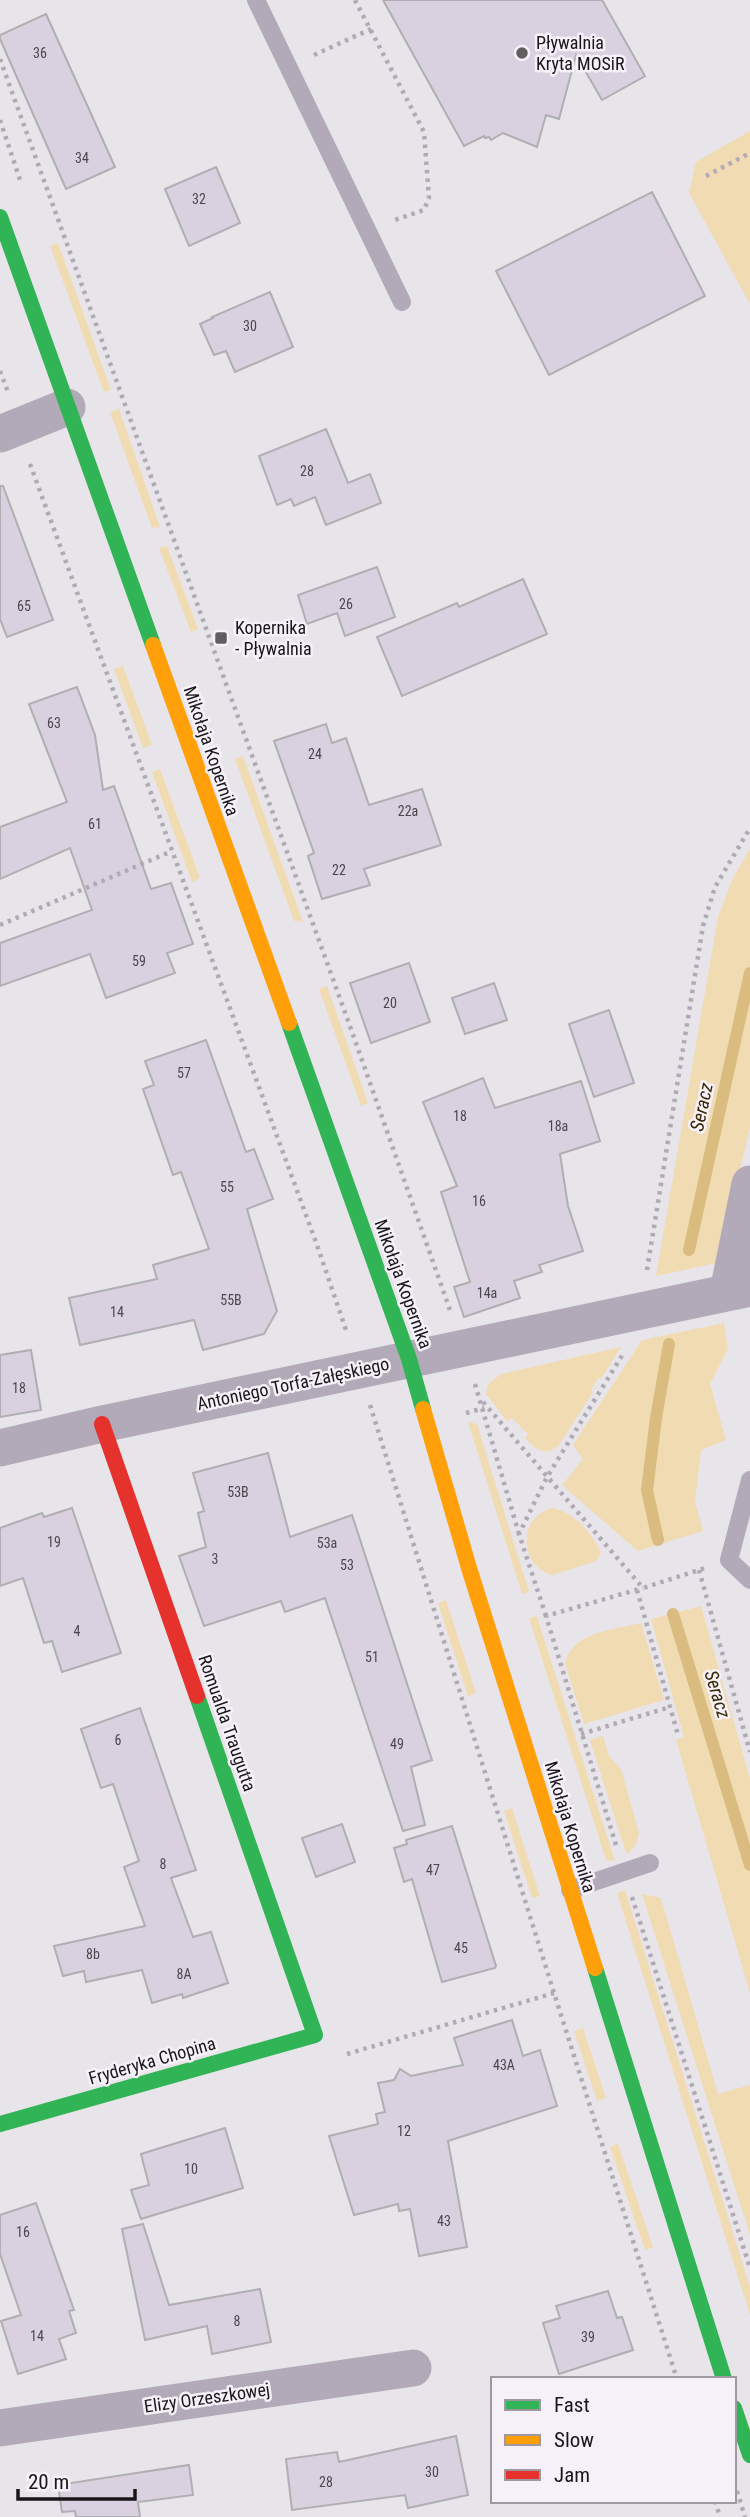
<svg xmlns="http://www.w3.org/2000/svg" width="750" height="2517" viewBox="0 0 750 2517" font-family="'Roboto Condensed',sans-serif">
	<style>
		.green { fill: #f1dbb3 }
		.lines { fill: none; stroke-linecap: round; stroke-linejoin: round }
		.stream { stroke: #dbbc80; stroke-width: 12 }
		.building { fill: #dad1e0; stroke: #b0aeb2; stroke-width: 2 }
		.path { stroke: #b0aab4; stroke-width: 4.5; stroke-dasharray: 3.5 5; stroke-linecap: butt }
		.lane { stroke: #b2aab8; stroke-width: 18 }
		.street { stroke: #b2aab8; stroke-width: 37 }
		.fast { stroke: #30b455; stroke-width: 16 }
		.slow { stroke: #ff9f0a; stroke-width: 16 }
		.jam { stroke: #e5322d; stroke-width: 16 }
		.poi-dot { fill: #615e62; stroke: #f6f1f9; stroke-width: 2.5 }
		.labels { text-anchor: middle; stroke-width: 5; stroke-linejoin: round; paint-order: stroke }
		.number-label { font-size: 14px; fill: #4a474d }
		.poi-label { font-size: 18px; fill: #181619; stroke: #f6f1f9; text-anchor: start }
		.street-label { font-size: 18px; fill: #181619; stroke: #f6f1f9 }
		.water-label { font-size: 19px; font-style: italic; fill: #382700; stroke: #f6f1f9 }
	</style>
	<rect width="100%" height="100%" fill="#e8e5ea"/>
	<g class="green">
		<polygon points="750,131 750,304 689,193 696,162"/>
		<polygon points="58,243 111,390 104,392 50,246"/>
		<polygon points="119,409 160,527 152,528 110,412"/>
		<polygon points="167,546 198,629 191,632 159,548"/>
		<polygon points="123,666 152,745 143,748 114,669"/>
		<polygon points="243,756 303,922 294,921 235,759"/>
		<polygon points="160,769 200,878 192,882 152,772"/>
		<polygon points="750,849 750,1128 717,1263 656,1276 718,917 733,878"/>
		<polygon points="327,986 368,1103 361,1106 319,989"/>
		<polygon points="724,1323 728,1349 710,1384 726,1440 701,1450 695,1501 703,1531 638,1551 562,1485 583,1459 573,1445 642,1340"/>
		<path d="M621,1347L601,1379L598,1378L591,1390L593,1392L559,1445C545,1458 536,1449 525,1438L528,1434L512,1418L507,1421L486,1394L488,1384L501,1374Z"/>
		<polygon points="468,1422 477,1424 529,1592 522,1594"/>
		<path d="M552,1508C573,1511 593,1534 601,1553L596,1561L553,1575C522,1569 514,1519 552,1508Z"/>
		<polygon points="446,1600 476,1693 468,1696 438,1603"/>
		<polygon points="701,1606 750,1779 750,1993 676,1740 684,1737 651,1619"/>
		<polygon points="537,1616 537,1617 615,1861 606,1860 529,1618"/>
		<path d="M641,1623L664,1700L584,1724L565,1663C572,1632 613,1630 641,1623Z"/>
		<polygon points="603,1736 609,1756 621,1769 639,1833 636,1844 629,1853 626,1853 590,1740"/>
		<polygon points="512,1808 540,1896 532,1898 504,1811"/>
		<polygon points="625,1890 750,2287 750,2315 617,1893"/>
		<polygon points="642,1894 661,1898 718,2094 750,2085 750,2235"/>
		<polygon points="583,2028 606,2098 597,2101 574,2031"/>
		<polygon points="618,2144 653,2247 645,2250 610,2147"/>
	</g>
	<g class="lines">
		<g class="stream">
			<polyline points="689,1250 750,973"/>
			<polyline points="658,1540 647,1490 656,1418 669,1344"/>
			<polyline points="673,1614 750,1865"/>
		</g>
	</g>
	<g class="building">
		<polygon points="383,0 602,0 645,76 602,100 576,55 559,119 546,115 537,147 503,133 491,140 489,137 485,138 484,136 464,146"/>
		<polygon points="46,14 115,167 66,189 0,39 0,35"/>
		<polygon points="216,167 240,223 189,246 165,189"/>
		<polygon points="652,192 705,296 549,375 496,271"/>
		<polygon points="270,292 293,347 235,372 226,351 214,355 200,324 213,318 212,317"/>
		<polygon points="326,429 348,483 370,474 381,503 326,525 315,497 294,506 291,499 277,505 259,456"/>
		<polygon points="0,486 3,486 53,620 7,637 0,619"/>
		<polygon points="377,567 395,617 345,636 337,613 307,624 298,595"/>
		<polygon points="523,579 547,634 402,696 377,637 457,603 459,607"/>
		<polygon points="77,687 95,735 103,790 114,786 151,889 171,883 193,944 167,953 175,973 106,998 90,954 0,986 0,943 92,910 70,848 0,879 0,827 67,802 29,704"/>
		<polygon points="326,724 332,743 346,738 369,805 422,789 441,845 364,869 370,885 322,899 308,856 314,853 274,741"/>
		<polygon points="409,963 430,1022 371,1043 350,983"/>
		<polygon points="494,983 507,1020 465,1034 452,998"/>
		<polygon points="609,1010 634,1083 594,1097 569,1024"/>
		<polygon points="206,1040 246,1152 254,1149 273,1199 247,1209 277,1311 264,1334 203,1350 194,1320 80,1345 69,1298 157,1279 153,1265 209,1249 181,1172 173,1175 143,1089 154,1085 145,1061"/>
		<polygon points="483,1078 495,1108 581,1081 600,1141 560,1154 568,1206 583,1251 539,1265 542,1272 514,1281 520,1298 464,1317 454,1287 470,1282 441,1192 457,1186 423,1102"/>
		<polygon points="31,1350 41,1410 0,1417 0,1355"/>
		<polygon points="268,1453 290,1537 352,1515 432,1760 411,1767 425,1825 403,1831 325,1598 285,1612 281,1601 204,1626 179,1556 206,1547 198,1513 204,1511 193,1473"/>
		<polygon points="72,1508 121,1653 62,1672 52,1641 44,1643 23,1578 0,1586 0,1528 42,1513 44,1517"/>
		<polygon points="140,1708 196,1870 171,1878 193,1937 211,1932 228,1983 183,1998 182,1994 152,2003 142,1970 86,1982 84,1971 63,1976 54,1946 145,1926 124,1867 139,1861 113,1784 101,1788 81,1729"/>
		<polygon points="342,1824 355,1862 316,1877 302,1838"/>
		<polygon points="452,1826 496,1966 495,1968 442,1982 412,1879 404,1882 394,1848 407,1844 406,1840"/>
		<polygon points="512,2020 523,2056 540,2050 557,2106 448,2141 467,2247 419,2256 410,2209 399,2211 398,2204 354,2215 329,2136 378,2124 376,2114 385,2112 378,2083 394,2080 400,2069 411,2076 463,2065 454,2038"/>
		<polygon points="225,2128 243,2188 141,2219 131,2190 149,2185 141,2154"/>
		<polygon points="36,2203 74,2310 69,2311 76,2333 59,2339 66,2359 18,2374 1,2321 21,2315 0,2254 0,2215"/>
		<polygon points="143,2224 169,2305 260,2289 271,2342 212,2354 207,2326 145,2340 122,2229"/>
		<polygon points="608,2291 617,2318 622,2317 633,2350 559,2374 543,2323 560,2318 556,2306"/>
		<polygon points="456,2436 468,2495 408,2508 405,2495 292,2510 286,2459 337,2452 339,2462"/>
		<polygon points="189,2465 193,2495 138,2502 140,2517 76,2517 75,2511 62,2512 58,2485"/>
	</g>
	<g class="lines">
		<g class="path">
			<polyline points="355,0 424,132 429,198 424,210 392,221"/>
			<polyline points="314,55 371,29"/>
			<polyline points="0,59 351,1029 451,1313"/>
			<polyline points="0,120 21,183"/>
			<polyline points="706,176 750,153"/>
			<polyline points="0,371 8,392"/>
			<polyline points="30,464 317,1245 347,1333"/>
			<polyline points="0,925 172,851"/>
			<polyline points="647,1270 703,926 715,887 750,828"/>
			<polyline points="475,1384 519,1534"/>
			<polyline points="483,1402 643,1588 705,1568"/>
			<polyline points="370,1405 554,1993 677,2379"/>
			<polyline points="466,1413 484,1408"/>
			<polyline points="699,1570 750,1752"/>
			<polyline points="637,1590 678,1735"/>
			<polyline points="546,1616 519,1534 547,1477 623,1354"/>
			<polyline points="581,1734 670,1707"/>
			<polyline points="616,1845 546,1616 643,1588"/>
			<polyline points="632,1897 750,2268"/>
			<polyline points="347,2054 554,1993"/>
			<polyline points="737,2491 745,2517"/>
			<polyline points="715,2501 720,2517"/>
		</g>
		<g class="lane">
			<polyline points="256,0 402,302"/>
			<polyline points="750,1480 729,1560 750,1580"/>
			<polyline points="570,1890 650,1863"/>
		</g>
		<g class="street">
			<polyline points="0,434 67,407"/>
			<polyline points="728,1292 750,1184"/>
			<polyline points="0,1448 102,1424 750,1288"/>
			<polyline points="0,2428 413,2368"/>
		</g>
		<g class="fast">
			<polyline points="0,217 153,645"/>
			<polyline points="289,1023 409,1359 423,1409"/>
			<polyline points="595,1968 724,2379"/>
			<polyline points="0,2124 315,2035 197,1696"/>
			<polyline points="734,2408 750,2455"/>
		</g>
		<g class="slow">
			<polyline points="153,645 289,1023"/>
			<polyline points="423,1409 469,1568 595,1968"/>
		</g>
		<polyline class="jam" points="102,1424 197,1696"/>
	</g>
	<g class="poi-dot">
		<circle cx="522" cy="53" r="7"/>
		<rect x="214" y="631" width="14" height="14" rx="3.5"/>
	</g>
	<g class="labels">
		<g class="number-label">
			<text x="40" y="58">36</text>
			<text x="82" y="163">34</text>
			<text x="199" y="204">32</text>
			<text x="250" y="331">30</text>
			<text x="307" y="476">28</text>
			<text x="346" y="609">26</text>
			<text x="24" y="611">65</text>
			<text x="54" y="728">63</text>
			<text x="315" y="759">24</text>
			<text x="408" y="816">22a</text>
			<text x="95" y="829">61</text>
			<text x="339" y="875">22</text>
			<text x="139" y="966">59</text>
			<text x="390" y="1008">20</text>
			<text x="184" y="1078">57</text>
			<text x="460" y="1121">18</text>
			<text x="558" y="1131">18a</text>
			<text x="227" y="1192">55</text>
			<text x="479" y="1206">16</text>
			<text x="487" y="1298">14a</text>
			<text x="231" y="1305">55B</text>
			<text x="117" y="1317">14</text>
			<text x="19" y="1393">18</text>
			<text x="238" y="1497">53B</text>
			<text x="54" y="1547">19</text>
			<text x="327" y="1548">53a</text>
			<text x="215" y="1564">3</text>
			<text x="347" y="1570">53</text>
			<text x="77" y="1636">4</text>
			<text x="372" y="1662">51</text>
			<text x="118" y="1745">6</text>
			<text x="397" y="1749">49</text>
			<text x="163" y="1869">8</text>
			<text x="433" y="1875">47</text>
			<text x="461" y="1953">45</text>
			<text x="93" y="1959">8b</text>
			<text x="184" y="1979">8A</text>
			<text x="504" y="2070">43A</text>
			<text x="404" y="2136">12</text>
			<text x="191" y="2174">10</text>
			<text x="444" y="2226">43</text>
			<text x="23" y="2237">16</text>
			<text x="237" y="2326">8</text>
			<text x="37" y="2341">14</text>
			<text x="588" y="2342">39</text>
			<text x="432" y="2477">30</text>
			<text x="326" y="2487">28</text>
		</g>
		<g class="poi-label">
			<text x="536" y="49">Pływalnia<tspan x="536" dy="21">Kryta MOSiR</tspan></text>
			<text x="235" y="634">Kopernika<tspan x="235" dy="21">- Pływalnia</tspan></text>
		</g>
		<g class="street-label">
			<text transform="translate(211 751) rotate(71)" y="6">Mikołaja Kopernika</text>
			<text transform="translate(403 1284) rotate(70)" y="6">Mikołaja Kopernika</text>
			<text transform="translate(293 1384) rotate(-12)" y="6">Antoniego Torfa-Załęskiego</text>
			<text transform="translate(227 1723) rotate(71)" y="6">Romualda Traugutta</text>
			<text transform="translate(570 1827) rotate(73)" y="6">Mikołaja Kopernika</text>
			<text transform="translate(152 2061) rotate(-16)" y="6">Fryderyka Chopina</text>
			<text transform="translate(207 2398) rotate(-8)" y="6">Elizy Orzeszkowej</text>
		</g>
		<g class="water-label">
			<text transform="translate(701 1107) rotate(-78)" y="7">Seracz</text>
			<text transform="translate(718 1694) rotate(73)" y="7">Seracz</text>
		</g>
	</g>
	<rect x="491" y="2377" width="245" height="126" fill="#f6f1f9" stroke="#9d999f" stroke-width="2"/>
	<rect x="505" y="2400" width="35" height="10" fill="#30b455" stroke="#9d999f" stroke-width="2"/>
	<text x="554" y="2412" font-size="21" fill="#181619">Fast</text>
	<rect x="505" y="2435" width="35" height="10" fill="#ff9f0a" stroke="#9d999f" stroke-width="2"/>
	<text x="554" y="2447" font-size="21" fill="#181619">Slow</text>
	<rect x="505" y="2470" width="35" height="10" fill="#e5322d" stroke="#9d999f" stroke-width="2"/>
	<text x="554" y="2482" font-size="21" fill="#181619">Jam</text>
	<path d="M18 2489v10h117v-10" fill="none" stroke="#181619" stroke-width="3.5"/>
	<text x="28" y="2489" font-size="21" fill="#181619" stroke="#f6f1f9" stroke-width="5" paint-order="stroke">20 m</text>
</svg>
